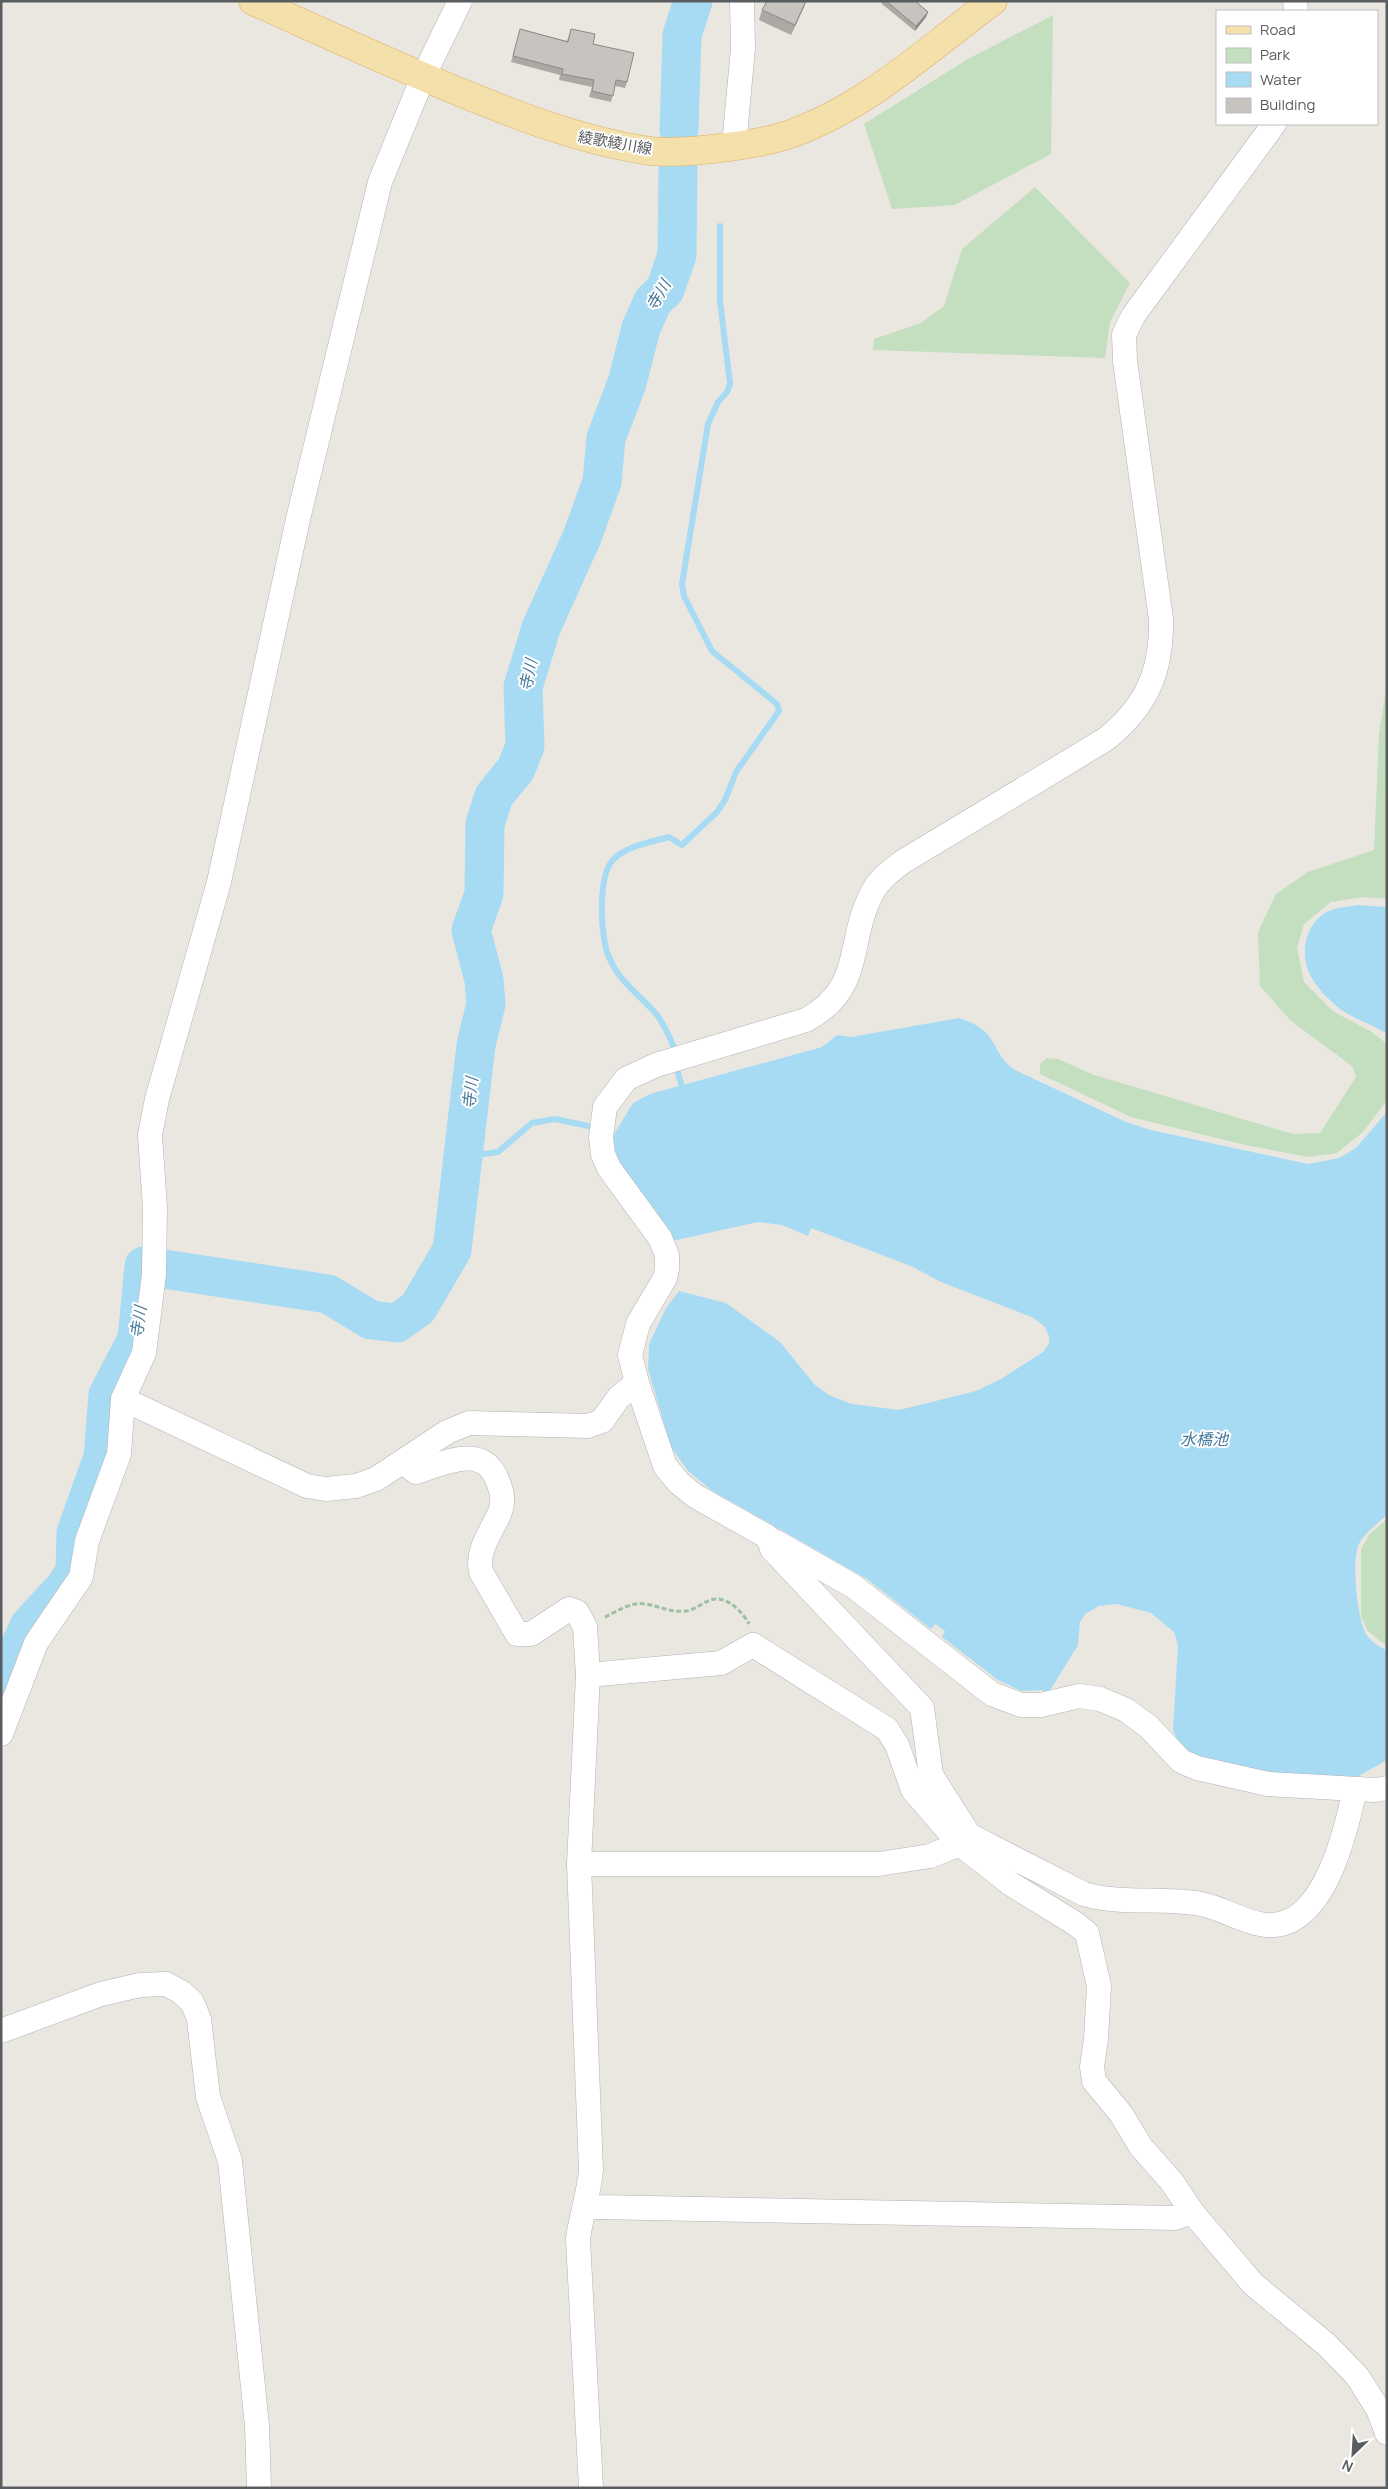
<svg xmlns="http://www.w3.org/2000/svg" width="1388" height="2489" viewBox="0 0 1388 2489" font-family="Manrope,'Noto Sans JP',sans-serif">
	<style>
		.green { fill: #c3dfbf }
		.water { fill: #a7dbf4 }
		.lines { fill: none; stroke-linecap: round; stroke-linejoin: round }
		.stream { stroke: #a7dbf4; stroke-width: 6 }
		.river { stroke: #a7dbf4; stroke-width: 39 }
		.minor-casing { stroke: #b1b3b7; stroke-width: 25 }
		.major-casing { stroke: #dfae64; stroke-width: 29 }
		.path { stroke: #9bc1a1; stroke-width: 3; stroke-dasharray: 5 2.5; stroke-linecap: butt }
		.minor { stroke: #fff; stroke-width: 24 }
		.major { stroke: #f4e0ab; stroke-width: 28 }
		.wall { fill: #aba9a4 }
		.shaded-wall { fill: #8b8986 }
		.building { fill: #c7c4bf; stroke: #8b8986 }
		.labels { text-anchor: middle; stroke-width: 4; stroke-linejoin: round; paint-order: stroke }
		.street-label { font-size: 15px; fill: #595d5f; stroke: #fff }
		.water-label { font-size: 16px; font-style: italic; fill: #45799b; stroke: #fff }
	</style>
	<rect width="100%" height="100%" fill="#eae7e0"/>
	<g class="green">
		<polygon points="1053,15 1051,154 955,205 892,209 864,124 968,59"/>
		<polygon points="1035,187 1130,283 1110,322 1105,358 873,350 874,339 921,323 944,306 962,249"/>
		<polygon points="1387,682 1387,899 1365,897 1331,902 1304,924 1297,948 1304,982 1334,1012 1372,1032 1387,1044 1387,1100 1363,1132 1337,1153 1308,1157 1241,1144 1131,1117 1040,1074 1040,1064 1047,1058 1058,1059 1094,1075 1293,1134 1320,1133 1356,1077 1352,1066 1291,1021 1260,986 1258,932 1276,894 1308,872 1374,850 1379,734"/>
		<polygon points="1387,1519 1387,1646 1368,1631 1361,1616 1361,1549 1370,1534"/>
	</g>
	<g class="water">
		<path d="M1357,905L1387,907V1034C1372,1024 1353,1019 1339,1008C1329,1000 1320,991 1313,980C1297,956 1305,918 1334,909C1341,907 1350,907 1357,905Z"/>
		<path d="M959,1018C1002,1032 987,1049 1015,1070L1126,1122L1151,1130L1308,1164L1339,1158L1356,1148L1387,1112V1515C1377,1524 1363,1534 1358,1546C1352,1564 1357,1618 1366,1634C1370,1641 1379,1647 1387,1650V1760L1353,1779L1273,1777L1183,1754L1173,1730L1178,1645L1174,1632L1151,1613L1117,1604L1099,1606L1085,1614L1080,1622L1078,1645L1046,1697L1043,1690L1021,1691L998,1680L942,1637L945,1631L935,1624L931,1629L867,1579L711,1490L688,1471L671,1447L648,1369L649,1344L666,1308L679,1291L726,1303L780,1342L815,1385L829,1395L852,1404L899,1410L976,1391L1001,1379L1043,1352L1049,1344V1336L1045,1327L1034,1318L941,1282L911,1266L811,1228L808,1236L782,1225L758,1222L672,1241L615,1162L610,1141L633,1103L650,1094L822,1047L837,1035L851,1037Z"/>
	</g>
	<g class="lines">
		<g class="stream">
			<path d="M675,1051C670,1037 665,1025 656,1014C643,998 626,987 615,969C612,963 607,955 606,948C601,927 598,876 613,860C625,846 652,842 669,837L682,845L717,812L725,800L736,772L779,711L777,704L712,651L684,596L682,584L708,424L718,402L727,392L730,384L720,301V226"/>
			<polyline points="678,1073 683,1090"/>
			<polyline points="464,1150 484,1154 498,1152 532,1123 555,1119 598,1128"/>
		</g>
		<g class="river">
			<polyline points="679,130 682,35 693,1"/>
			<polyline points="1,1688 29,1626 65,1587 75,1571 76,1533 103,1457 108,1395 137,1339 144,1266 328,1294 371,1320 397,1323 418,1308 452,1250 476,1045 486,1004 484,980 471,930 484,894 485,824 494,796 516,769 525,746 523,687 541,628 582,537 602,482 606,438 627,383 641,328 653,301 665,290 677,255 678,169"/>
		</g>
		<defs>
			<g id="minor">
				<polyline points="1295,1 1296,11"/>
				<polyline points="734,146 743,48 742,1"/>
				<polyline points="123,1399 307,1486 326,1489 356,1486 376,1479 447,1432 469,1423 588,1426 602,1421 619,1397 637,1383"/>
				<path d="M403,1462L416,1472C445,1463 484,1442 498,1482C502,1491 504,1502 500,1512C492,1532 476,1549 481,1572L517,1634H531L569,1609L577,1612L585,1627L588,1675"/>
				<polyline points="776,1542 853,1586 992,1694 1021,1705 1041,1705 1079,1696 1100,1699 1126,1710 1149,1727 1181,1761 1197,1768 1268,1784 1375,1790 1387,1788"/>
				<polyline points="1,1734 36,1643 81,1577 87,1541 119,1454 123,1399 144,1353 154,1274 155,1208 150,1135 157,1099 219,882 298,519 380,182 423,77 460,1"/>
				<path d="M969,1835L1084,1894C1122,1905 1162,1897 1201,1904C1223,1908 1244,1923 1266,1925C1324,1930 1346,1831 1355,1789"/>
				<polyline points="579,1864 588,1675 721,1663 753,1645 887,1729 897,1745 913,1790 960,1844 1011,1884 1076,1924 1087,1933 1099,1986 1096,2039 1092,2067 1094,2081 1121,2114 1141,2147 1172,2182 1192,2212 1253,2284 1327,2345 1357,2376 1378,2409 1387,2433"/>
				<polyline points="1,2031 101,1994 140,1985 166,1984 181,1992 192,2002 199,2019 208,2097 230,2161 257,2426 259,2488"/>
				<polyline points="585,2205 596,2207 1175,2218 1192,2212"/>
				<path d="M591,2488L578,2239C581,2215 589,2194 591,2170L579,1864H879L930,1856L960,1844L969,1835L931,1775L922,1708L772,1549L768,1537L695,1496L679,1483L665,1466L637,1383L630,1355L638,1324L665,1278L667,1269V1255L660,1238L609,1168L603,1154L601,1137L605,1107L626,1079L656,1065L806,1020C865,988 846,942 872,893C879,879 892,870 904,861L1106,739C1147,706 1162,671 1161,619L1125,361L1124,335L1133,316L1274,124"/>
			</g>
			<path id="major" d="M253,1C322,32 391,64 462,93C521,117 580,140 644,150C676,156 762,145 793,133C868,106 929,48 993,1"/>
		</defs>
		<use href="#minor" class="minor-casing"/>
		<use href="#major" class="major-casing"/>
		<path class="path" d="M605,1617C616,1612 632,1601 645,1604C660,1606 670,1613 686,1611C697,1610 706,1598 718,1599C731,1600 744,1614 749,1624"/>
		<use href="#minor" class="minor"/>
		<use href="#major" class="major"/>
	</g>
	<g class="wall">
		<polygon points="806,1 791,35 759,20 762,10"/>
		<polygon points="882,1 915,1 928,12 926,17 915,31 882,4"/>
		<polygon points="520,29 567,41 571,29 593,44 627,82 625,88 615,86 611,102 589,97 592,87 559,80 560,75 511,62"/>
	</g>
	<g class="shaded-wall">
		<polygon points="806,1 804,7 791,35 795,25"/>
		<polygon points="928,12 926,17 915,31 916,26"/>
	</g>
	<g class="building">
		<polygon points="767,1 806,1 795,25 762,10"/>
		<polygon points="886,1 915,1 928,12 916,26"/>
		<polygon points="520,29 568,42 571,29 595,34 593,44 634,53 627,82 616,80 613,96 592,91 594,80 562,74 563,69 513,56"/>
	</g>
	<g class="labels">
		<g class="street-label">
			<text transform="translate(615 143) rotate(10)" y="5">綾歌綾川線</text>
		</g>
		<g class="water-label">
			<text transform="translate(658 295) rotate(-60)" y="6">寺川</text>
			<text transform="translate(528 675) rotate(-78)" y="6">寺川</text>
			<text transform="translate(470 1093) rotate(-84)" y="6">寺川</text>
			<text transform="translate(138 1322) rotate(-82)" y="6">寺川</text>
			<text x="1204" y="1445">水橋池</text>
		</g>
	</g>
	<rect width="1388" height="2489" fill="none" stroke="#595d5f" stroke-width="5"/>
	<rect x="1216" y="10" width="162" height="115" fill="#ffffff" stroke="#bdbebf"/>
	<rect x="1226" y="26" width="25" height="8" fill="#f4e0ab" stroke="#bdbebf"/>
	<text x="1260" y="35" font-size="15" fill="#595d5f">Road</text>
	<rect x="1226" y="48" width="25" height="15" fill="#c3dfbf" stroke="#bdbebf"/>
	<text x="1260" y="60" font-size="15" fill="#595d5f">Park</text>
	<rect x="1226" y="72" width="25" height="15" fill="#a7dbf4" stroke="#bdbebf"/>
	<text x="1260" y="85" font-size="15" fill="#595d5f">Water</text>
	<rect x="1226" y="98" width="25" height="15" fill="#c7c4bf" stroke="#bdbebf"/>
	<text x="1260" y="110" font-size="15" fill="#595d5f">Building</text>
	<g transform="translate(1353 2454) rotate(205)" stroke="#ffffff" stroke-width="4" paint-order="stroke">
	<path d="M0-4L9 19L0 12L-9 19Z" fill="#595d5f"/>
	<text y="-8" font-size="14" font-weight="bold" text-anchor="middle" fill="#595d5f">N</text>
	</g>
</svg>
